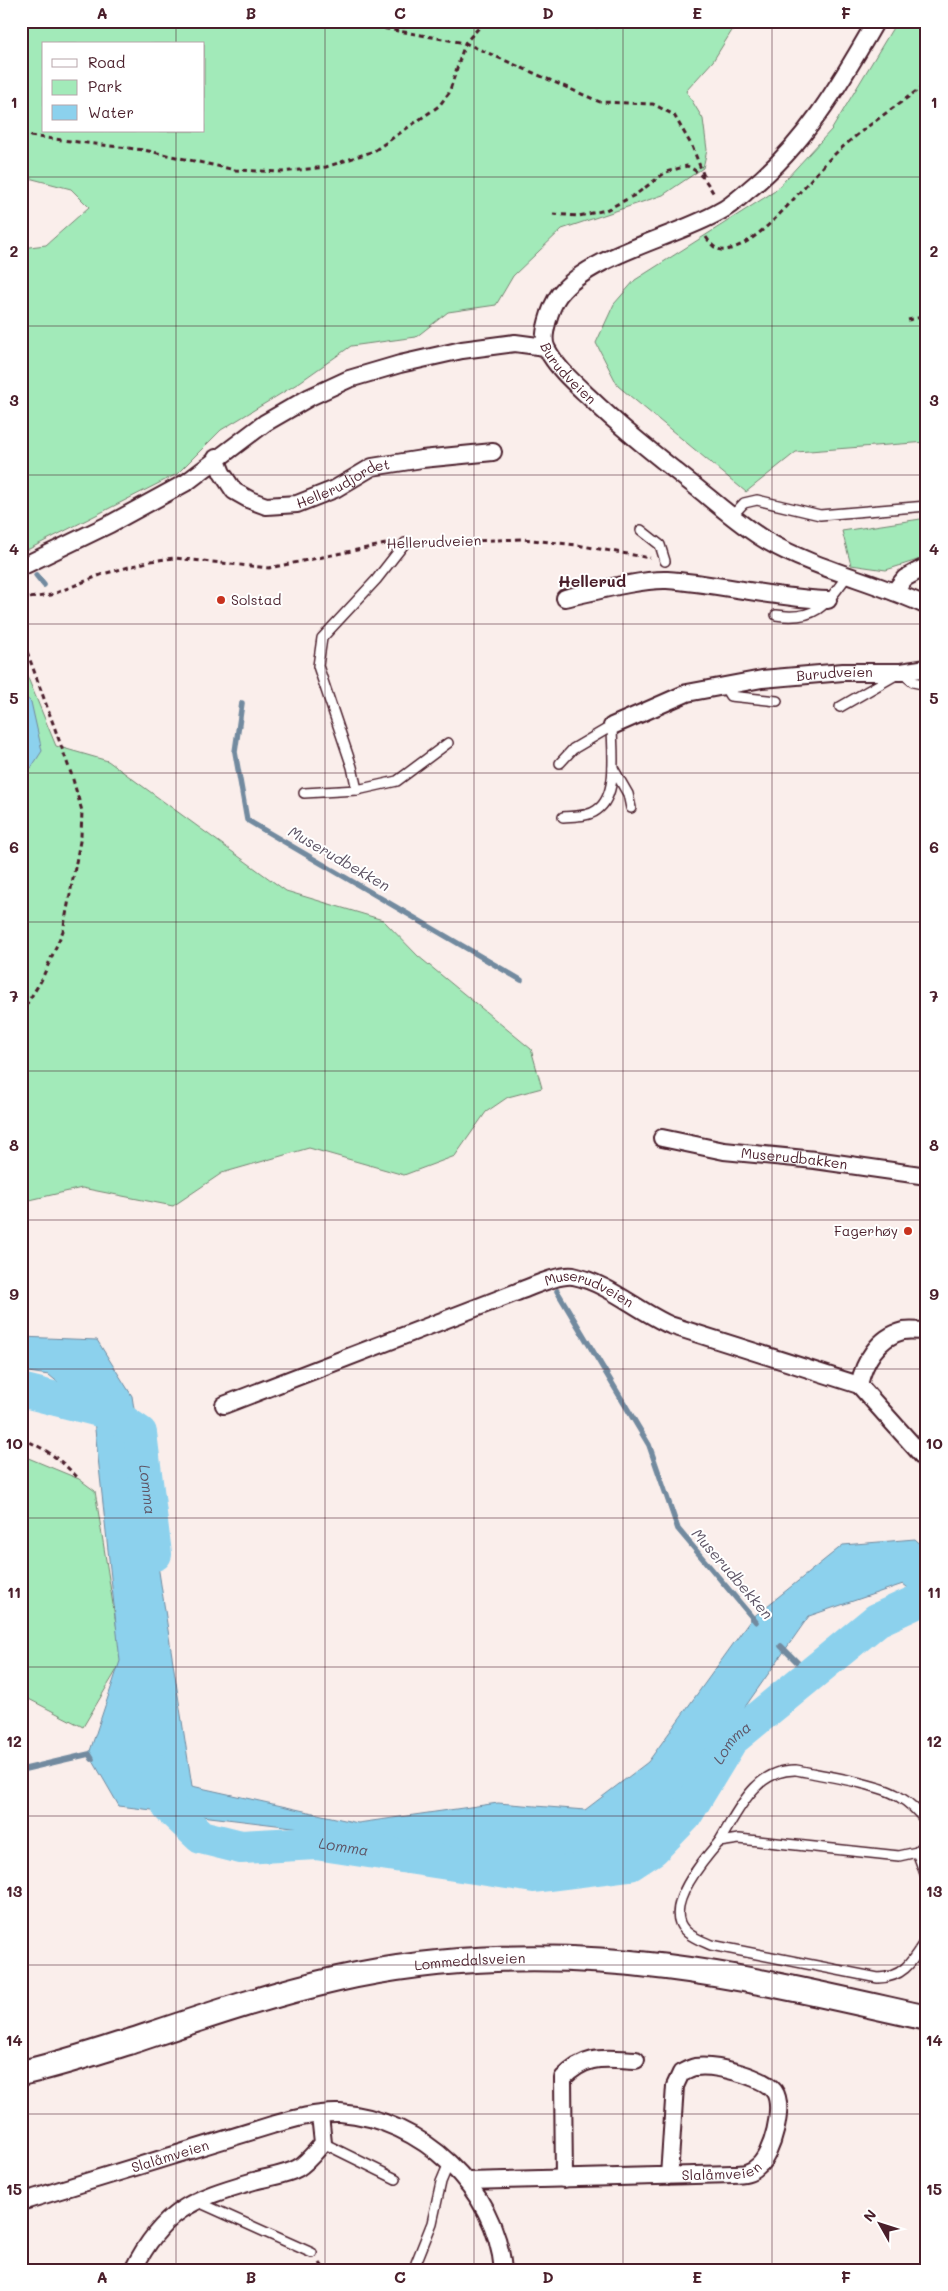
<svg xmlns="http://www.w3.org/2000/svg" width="948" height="2291" viewBox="0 0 948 2291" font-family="Mali,sans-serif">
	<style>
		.green { fill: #a2eab9; stroke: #768472; fill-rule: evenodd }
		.water { fill: #8cd1ed; stroke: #728a9f }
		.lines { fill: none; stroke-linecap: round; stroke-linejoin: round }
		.stream { stroke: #728a9f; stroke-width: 5.5 }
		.river { stroke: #8cd1ed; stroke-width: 34 }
		.lane-casing { stroke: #4a1f2b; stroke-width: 12 }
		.street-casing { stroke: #4a1f2b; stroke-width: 20 }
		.secondary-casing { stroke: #4a1f2b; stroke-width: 28 }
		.path { stroke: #4a1f2b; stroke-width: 3; stroke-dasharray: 5 4; stroke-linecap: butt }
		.lane { stroke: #fff; stroke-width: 9 }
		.street { stroke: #fff; stroke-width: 16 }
		.secondary { stroke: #fff; stroke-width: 24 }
		.grid { fill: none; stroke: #4a1f2b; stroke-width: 1; stroke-opacity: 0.55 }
		.poi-dot { fill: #c8321e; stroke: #fff; stroke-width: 2 }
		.labels { text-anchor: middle; stroke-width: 4; stroke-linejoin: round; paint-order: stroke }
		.street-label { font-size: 14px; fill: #4a1f2b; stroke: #fff }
		.poi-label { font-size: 14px; fill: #4a1f2b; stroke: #fff; text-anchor: start }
		.water-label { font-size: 15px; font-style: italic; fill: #5e5465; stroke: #fff }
		.quarter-label { font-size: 16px; font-weight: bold; fill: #4a1f2b; stroke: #fff }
		.neatline { fill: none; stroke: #4a1f2b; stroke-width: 2 }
		.grid-label { font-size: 16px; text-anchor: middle; font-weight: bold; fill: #4a1f2b }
	</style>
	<rect width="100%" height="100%" fill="#faeeeb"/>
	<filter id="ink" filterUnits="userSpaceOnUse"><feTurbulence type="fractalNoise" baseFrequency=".02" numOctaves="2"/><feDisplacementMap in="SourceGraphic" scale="10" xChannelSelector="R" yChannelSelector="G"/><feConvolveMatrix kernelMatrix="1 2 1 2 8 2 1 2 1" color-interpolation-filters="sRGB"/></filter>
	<g filter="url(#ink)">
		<g class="green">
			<path d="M21,21H738L713,61L686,91L703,119L707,150L703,168L663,195L562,229L513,276L496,305L448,312L416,337L351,346L297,384L221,430L177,474L29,549L21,550V248L46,245L89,207L71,189L21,176ZM44,44H204V131H44Z"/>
			<polygon points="897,21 927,21 927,442 796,452 746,492 618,386 596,343 614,304 635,280 775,191 832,129"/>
			<polygon points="927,518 927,557 886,570 851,565 842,531"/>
			<polygon points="21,661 56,746 108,761 286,891 383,920 418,956 531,1049 542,1088 508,1097 486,1112 455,1156 404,1175 309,1148 222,1173 173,1206 82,1188 21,1202"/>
			<polygon points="21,1455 79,1479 95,1491 122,1661 83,1727 21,1695"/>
		</g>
		<g class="water">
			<polygon points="21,693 31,702 42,751 31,768 21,774"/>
			<polygon points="21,1337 97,1340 132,1396 192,1786 358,1823 498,1803 585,1810 648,1762 752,1618 843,1545 915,1539 927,1550 927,1602 903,1584 809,1616 645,1849 405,1873 334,1832 119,1806 89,1754 120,1661 93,1411 49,1375 21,1371"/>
		</g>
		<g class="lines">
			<g class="stream">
				<polyline points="36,575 44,585"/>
				<polyline points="242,703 235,752 247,820 521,980"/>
				<polyline points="557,1291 649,1445 678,1529 756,1622"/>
				<polyline points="781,1646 810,1675"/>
				<polyline points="21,1770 89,1754 92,1759"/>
			</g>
			<g class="river">
				<path id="s1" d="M21,1390L111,1413L140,1433L155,1554"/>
				<path id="s2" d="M157,1771L169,1807L201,1837L241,1847L316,1843L534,1876L630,1864L653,1849L685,1816L731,1740L877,1620L927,1597"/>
			</g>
			<defs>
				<g id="lane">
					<polyline points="732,516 744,503 757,500 820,515 927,506"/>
					<polyline points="641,530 660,545 665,561"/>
					<polyline points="405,543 376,580 322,638 318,666 352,767 357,790 397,781 448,743"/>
					<path d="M776,615C815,621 826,605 847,576"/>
					<polyline points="724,686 730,696 777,701"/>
					<polyline points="840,707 901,672 913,682 927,685"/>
					<path d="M560,763L573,749L612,726C612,749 619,795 597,810C588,817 574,816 563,817"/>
					<polyline points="613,768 628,794 631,808"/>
					<polyline points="304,793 357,790"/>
					<path d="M719,1842C738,1811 755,1769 796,1770C820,1775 880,1784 898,1796C910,1803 919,1812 927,1823"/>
					<path d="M927,1842L917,1852L899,1856L739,1839L719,1842C705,1858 670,1899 680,1923C685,1935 700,1940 711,1945L878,1978C906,1977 913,1959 927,1938"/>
					<polyline points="917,1852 927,1879"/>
					<polyline points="323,2143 396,2179"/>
					<polyline points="196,2201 312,2253"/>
					<polyline points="416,2263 432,2223 441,2182 449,2163"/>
				</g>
				<g id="street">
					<path id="s3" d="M876,21C840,84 804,146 746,192C738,199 729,207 719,212C673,238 590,255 559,295C551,306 540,337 547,349C556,367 573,382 588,396C619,426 653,453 687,480C713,500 738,524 767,541C817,570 875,581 927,606"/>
					<path id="s4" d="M216,458L222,473L234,491L250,500L266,506L297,504L335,489L372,467L422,459L493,452"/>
					<polyline points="21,567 110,524 187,482 265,423 310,397 349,379 400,364 462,350 515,343 545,347"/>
					<polyline points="894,592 905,578 927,566"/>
					<path d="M565,598C593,592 640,579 667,580C721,584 774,598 828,600"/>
					<path id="s5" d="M612,726L687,693L762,679L843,672H901L927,668"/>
					<path id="s6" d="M662,1138L724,1151L815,1160L927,1176"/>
					<path d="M859,1385C864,1362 878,1337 903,1331C910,1330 919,1331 927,1331"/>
					<path id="s7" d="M224,1405L517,1292C531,1287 558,1274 573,1276C608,1283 638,1311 670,1325L859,1385L927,1461"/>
					<path d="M564,2179L563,2078C587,2053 606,2059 636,2060"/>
					<path id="s8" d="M467,2181L733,2174C743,2174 751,2173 758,2166C772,2155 785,2106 774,2091C762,2076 714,2064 695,2067C690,2068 685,2071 681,2073L675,2086L669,2176"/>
					<path id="s9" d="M21,2202L272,2125C293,2119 317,2112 340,2113C421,2119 496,2188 503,2270"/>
					<path d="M133,2270C163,2210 192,2199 254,2181C268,2177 286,2175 298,2168C307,2163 316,2151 323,2143L320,2115"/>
				</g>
				<g id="secondary">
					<path id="s10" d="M21,2073C58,2065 93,2053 129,2042C198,2019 267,1995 338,1979C444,1955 559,1953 667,1967C754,1978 841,1999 927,2018"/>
				</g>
			</defs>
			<use href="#lane" class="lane-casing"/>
			<use href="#street" class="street-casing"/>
			<use href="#secondary" class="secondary-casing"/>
			<g class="path">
				<polyline points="559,21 598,27"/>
				<polyline points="349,22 465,43 600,102 653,104 674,115 692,146 705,179"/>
				<polyline points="21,135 144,150 235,170 282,172 326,167 374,151 439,106 449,93 465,43 485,21"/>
				<path d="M553,214L579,216L606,210L635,195L666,172L687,166C702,173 707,182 715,196"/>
				<path d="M706,237C712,246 718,253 730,249C769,238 806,180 836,153C864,127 897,106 927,83"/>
				<polyline points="908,320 927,316"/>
				<polyline points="417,543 523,539 577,545 650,558"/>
				<polyline points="21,599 51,595 103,574 151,561 174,558 269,568 386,544"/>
				<polyline points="21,635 72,776 82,811 81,836 63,931 41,981 21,1013"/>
				<path d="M21,1439C45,1447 62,1461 79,1479"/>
				<polyline points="927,1697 923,1724 927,1760"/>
				<polyline points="320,2263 325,2270"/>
			</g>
			<use href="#lane" class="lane"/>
			<use href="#street" class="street"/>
			<use href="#secondary" class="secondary"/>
		</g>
	</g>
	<path class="grid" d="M176,21V44M325,21V2270M474,21V2270M623,21V2270M772,21V2270M176,131V2270M21,177H927M21,326H927M21,475H927M21,624H927M21,773H927M21,922H927M21,1071H927M21,1220H927M21,1369H927M21,1518H927M21,1667H927M21,1816H927M21,1965H927M21,2114H927"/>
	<g class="poi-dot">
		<circle cx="221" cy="600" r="5"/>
		<circle cx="908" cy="1231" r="5"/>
	</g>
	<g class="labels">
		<g class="street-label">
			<text dy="5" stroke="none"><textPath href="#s3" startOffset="521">Burudveien</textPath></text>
			<text dy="5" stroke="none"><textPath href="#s4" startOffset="155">Hellerudjordet</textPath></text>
			<text transform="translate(434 542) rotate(-2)" y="5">Hellerudveien</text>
			<text dy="5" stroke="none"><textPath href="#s5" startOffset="231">Burudveien</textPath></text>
			<text dy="5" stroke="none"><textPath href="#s6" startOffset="134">Muserudbakken</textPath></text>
			<text dy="5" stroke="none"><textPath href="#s7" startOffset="391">Muserudveien</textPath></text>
			<text dy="5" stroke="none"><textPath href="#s10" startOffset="464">Lommedalsveien</textPath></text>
			<text dy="5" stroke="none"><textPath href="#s9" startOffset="156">Slalåmveien</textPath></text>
			<text dy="5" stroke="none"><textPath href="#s8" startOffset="255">Slalåmveien</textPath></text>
		</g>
		<g class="poi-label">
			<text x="231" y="605">Solstad</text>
			<text x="898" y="1236" text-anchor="end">Fagerhøy</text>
		</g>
		<g class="water-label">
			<text transform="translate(339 859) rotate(30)" y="5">Muserudbekken</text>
			<text dy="5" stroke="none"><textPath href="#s1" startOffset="185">Lomma</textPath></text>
			<text transform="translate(732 1574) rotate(49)" y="5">Muserudbekken</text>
			<text dy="5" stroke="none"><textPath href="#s2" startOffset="676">Lomma</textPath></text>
			<text dy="5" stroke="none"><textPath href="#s2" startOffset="226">Lomma</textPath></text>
		</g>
		<g class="quarter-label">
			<text x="592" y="587">Hellerud</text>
		</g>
	</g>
	<rect width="948" height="2291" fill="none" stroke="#fff" stroke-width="55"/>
	<rect x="42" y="42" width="162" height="90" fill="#ffffff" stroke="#b7a5aa"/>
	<rect x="52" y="59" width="25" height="8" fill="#ffffff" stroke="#b7a5aa"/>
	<text x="88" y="68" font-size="15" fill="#4a1f2b">Road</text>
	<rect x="52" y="80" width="25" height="15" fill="#a2eab9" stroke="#b7a5aa"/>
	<text x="88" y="92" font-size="15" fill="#4a1f2b">Park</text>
	<rect x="52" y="105" width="25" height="15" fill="#8cd1ed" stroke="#b7a5aa"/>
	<text x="88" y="118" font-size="15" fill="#4a1f2b">Water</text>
	<g transform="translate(880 2224) rotate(309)" stroke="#ffffff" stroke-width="4" paint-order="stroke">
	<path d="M0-4L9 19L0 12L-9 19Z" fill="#4a1f2b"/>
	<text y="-8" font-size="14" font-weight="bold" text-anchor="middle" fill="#4a1f2b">N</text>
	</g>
	<rect x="28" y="28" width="892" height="2236" class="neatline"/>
	<g class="grid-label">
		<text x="102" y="19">A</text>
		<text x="251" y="19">B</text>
		<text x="400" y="19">C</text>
		<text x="548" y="19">D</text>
		<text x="697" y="19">E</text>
		<text x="846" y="19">F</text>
		<text x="14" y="108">1</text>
		<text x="934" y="108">1</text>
		<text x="14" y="257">2</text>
		<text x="934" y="257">2</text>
		<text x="14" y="406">3</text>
		<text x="934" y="406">3</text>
		<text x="14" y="555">4</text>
		<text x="934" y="555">4</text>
		<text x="14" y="704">5</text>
		<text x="934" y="704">5</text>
		<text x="14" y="853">6</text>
		<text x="934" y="853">6</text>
		<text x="14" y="1002">7</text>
		<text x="934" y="1002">7</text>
		<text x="14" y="1151">8</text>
		<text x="934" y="1151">8</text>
		<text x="14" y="1300">9</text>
		<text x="934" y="1300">9</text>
		<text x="14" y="1449">10</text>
		<text x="934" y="1449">10</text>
		<text x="14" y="1598">11</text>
		<text x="934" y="1598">11</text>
		<text x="14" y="1747">12</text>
		<text x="934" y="1747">12</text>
		<text x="14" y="1897">13</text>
		<text x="934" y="1897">13</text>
		<text x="14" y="2046">14</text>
		<text x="934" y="2046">14</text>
		<text x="14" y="2195">15</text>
		<text x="934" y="2195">15</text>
		<text x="102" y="2283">A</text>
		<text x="251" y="2283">B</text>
		<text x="400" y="2283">C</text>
		<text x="548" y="2283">D</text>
		<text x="697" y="2283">E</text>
		<text x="846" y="2283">F</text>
	</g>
</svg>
